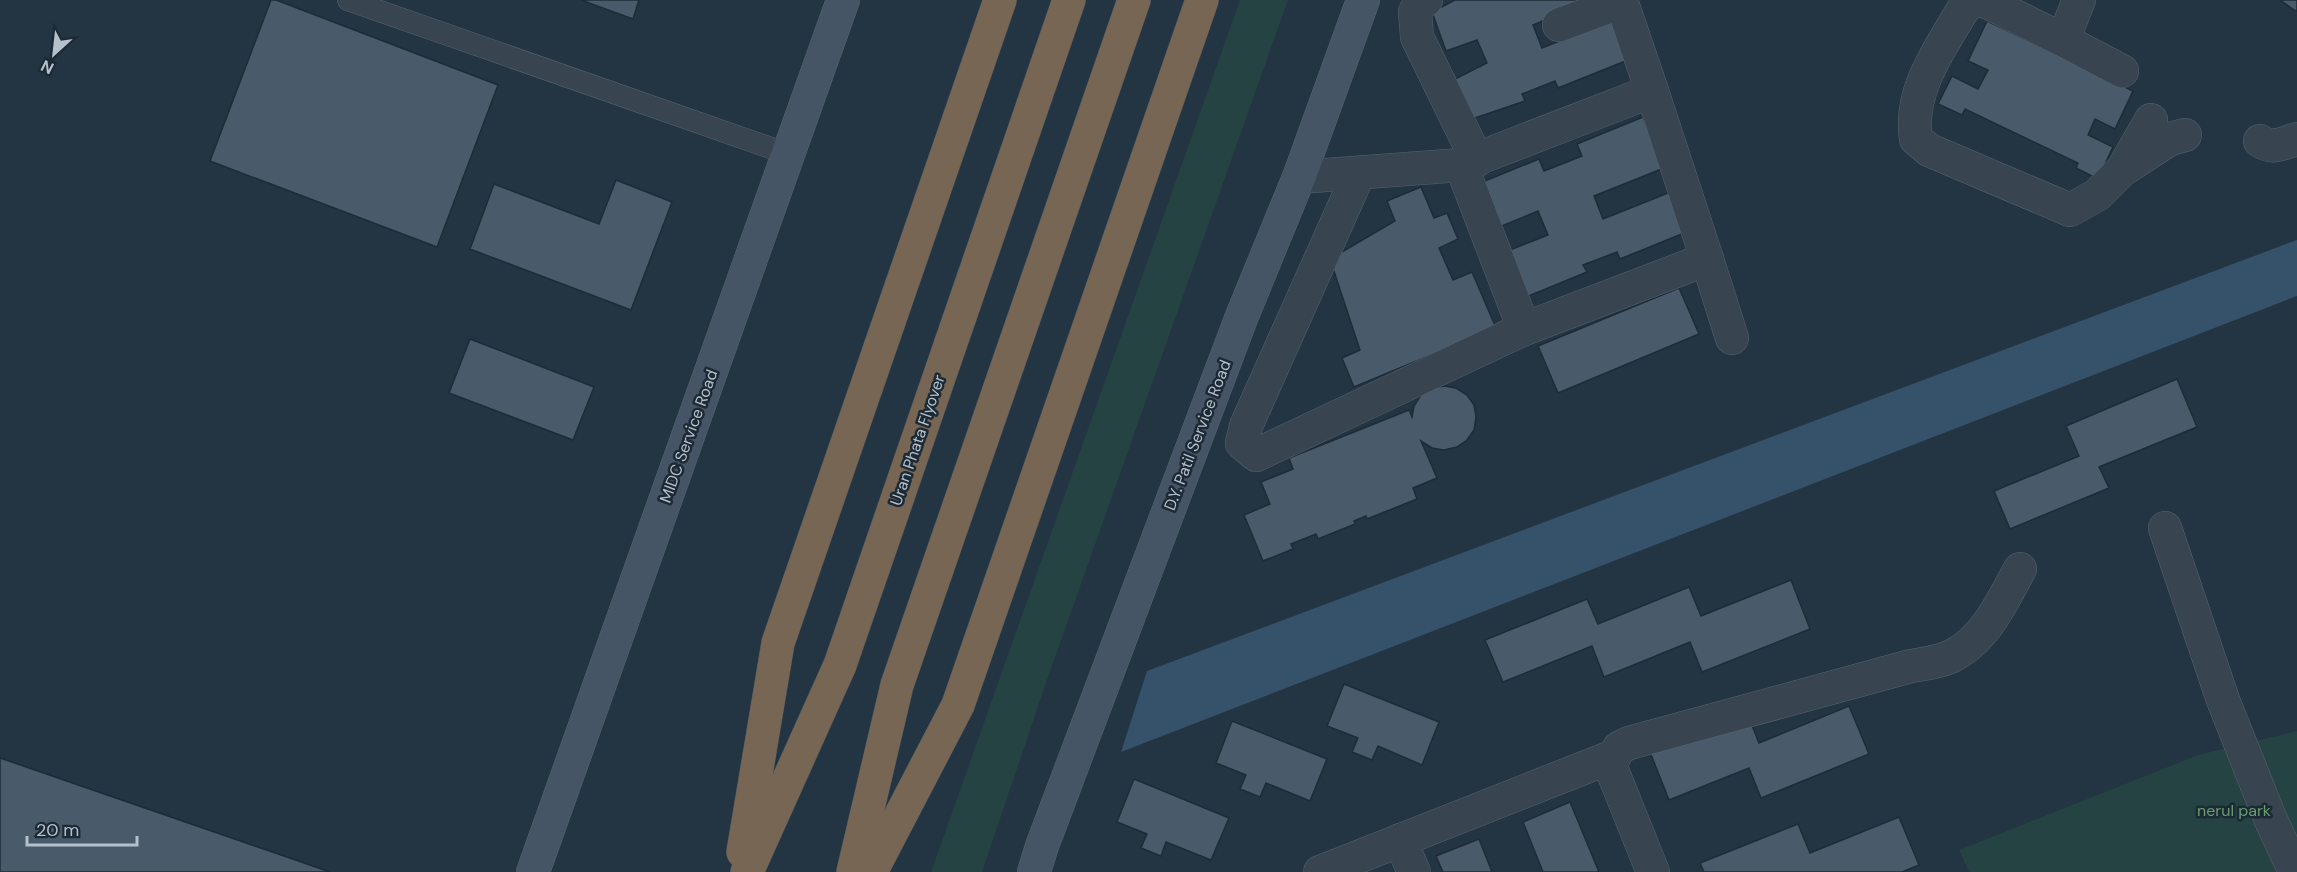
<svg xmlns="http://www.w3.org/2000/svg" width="2297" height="872" viewBox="0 0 2297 872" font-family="'DM Sans',sans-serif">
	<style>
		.green { fill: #254342 }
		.water { fill: #36526a }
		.building { fill: #495b6b; stroke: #1e2c38; stroke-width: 1.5 }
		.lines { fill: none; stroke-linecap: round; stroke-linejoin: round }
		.lane-casing { stroke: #55636f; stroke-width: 22 }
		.street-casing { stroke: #55636f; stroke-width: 34 }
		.secondary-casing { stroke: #55636f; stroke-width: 34 }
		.highway-casing { stroke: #42505c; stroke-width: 34 }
		.lane { stroke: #384551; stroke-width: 21 }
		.street { stroke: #384551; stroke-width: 33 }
		.secondary { stroke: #455565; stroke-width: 33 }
		.highway { stroke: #786654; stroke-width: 33 }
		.labels { text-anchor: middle; stroke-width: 5; stroke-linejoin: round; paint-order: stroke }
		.street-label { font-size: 16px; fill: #b4c0cc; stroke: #1c2a36 }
		.park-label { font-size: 16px; fill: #699e6f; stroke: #1c2a36 }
	</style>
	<rect width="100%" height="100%" fill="#233442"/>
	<g class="green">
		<polygon points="1240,0 1288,0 1047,680 982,872 931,872"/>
		<polygon points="2297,731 2297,872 1969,872 1959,850 2198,755"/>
	</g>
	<polygon class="water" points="2297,240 2297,296 1121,752 1147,671"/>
	<g class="building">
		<polygon points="271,0 276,0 498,85 437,247 210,161"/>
		<polygon points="581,0 639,0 633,19"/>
		<polygon points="1455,0 1593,0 1533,25 1542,48 1612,20 1628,60 1558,88 1555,81 1522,94 1525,101 1469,120 1453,80 1487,63 1477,40 1446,51 1432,12"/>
		<polygon points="2280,0 2297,0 2297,11 2294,10"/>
		<polygon points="1987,21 2133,91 2115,129 2095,119 2088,135 2113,147 2098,179 2076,168 2078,163 1965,109 1962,115 1938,104 1952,76 1978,89 1988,70 1968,61"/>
		<polygon points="1643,117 1664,168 1594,196 1603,219 1673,191 1689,231 1620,259 1617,252 1583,265 1587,272 1521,299 1502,253 1548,235 1538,211 1492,230 1475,185 1539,159 1544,171 1582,156 1577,144"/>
		<polygon points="616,180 672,202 631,310 470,249 494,184 599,224"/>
		<polygon points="1421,187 1434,218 1447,213 1458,239 1439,248 1453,280 1472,272 1496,328 1354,387 1342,358 1360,350 1330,259 1395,221 1387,201"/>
		<polygon points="1679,288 1699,334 1558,393 1538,346"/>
		<polygon points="470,339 594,387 573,440 449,393"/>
		<polygon points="2177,379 2197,427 2099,467 2109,488 2010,529 1994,491 2079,456 2066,426"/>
		<polygon points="1444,386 1456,388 1467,395 1474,405 1476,417 1474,430 1467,440 1457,447 1444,450 1432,448 1421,441 1437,478 1413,488 1417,499 1367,519 1366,516 1354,521 1355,524 1318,539 1316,534 1291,544 1293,549 1263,561 1244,515 1270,504 1261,482 1293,469 1289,458 1409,410 1412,417 1414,406 1421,395 1431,388"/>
		<polygon points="1791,580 1810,629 1702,672 1690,642 1604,677 1592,646 1503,682 1485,640 1587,599 1598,624 1689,587 1701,616"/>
		<polygon points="1344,684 1439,722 1422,765 1378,746 1372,760 1352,752 1358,738 1327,726"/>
		<polygon points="1849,706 1869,754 1761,798 1749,768 1669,800 1650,752 1747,713 1759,743"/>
		<polygon points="1232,721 1327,759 1310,801 1266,783 1260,797 1240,789 1246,775 1216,763"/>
		<polygon points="0,758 330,872 0,872"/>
		<polygon points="0,758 330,872 0,872"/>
		<polygon points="1134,779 1229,818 1211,860 1166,842 1161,856 1141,848 1147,834 1117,822"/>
		<polygon points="1570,802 1599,872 1543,872 1523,822"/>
		<polygon points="1899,817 1919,865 1902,872 1704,872 1700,863 1798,824 1810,853"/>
		<polygon points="1479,839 1492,872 1443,872 1436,856"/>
	</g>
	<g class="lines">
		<defs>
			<polyline id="lane" points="348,0 788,154"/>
			<g id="street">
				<polyline points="1426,0 1420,3 1415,12 1417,37 1477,160"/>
				<path d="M1977,0L1965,6C1942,46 1908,90 1916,139L1929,150L2070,210L2097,195L2123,169L2151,120"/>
				<polyline points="1983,0 2063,40"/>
				<polyline points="2079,0 2063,40 2122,71"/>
				<polyline points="1559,25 1621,2"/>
				<path d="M2260,141C2272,150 2284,143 2297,139"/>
				<polyline points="1461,165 1652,91 1621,0"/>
				<polyline points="2127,167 2170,139 2185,135"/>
				<polyline points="1359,173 1246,426 1242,443 1256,455 1524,329 1707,259 1652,91"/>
				<polyline points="1299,177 1461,165 1524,329"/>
				<polyline points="1707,259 1732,338"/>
				<polyline points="2165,528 2223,700 2270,818 2295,872"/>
				<polyline points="1400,840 1414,872"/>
				<polyline points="1320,872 1614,756"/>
				<path d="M1653,872L1610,765L1619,748L1629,743L1911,666C1925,664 1939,662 1952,656C1986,639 2003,600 2020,569"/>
			</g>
			<g id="secondary">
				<polyline points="533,872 843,0"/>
				<polyline points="1034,872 1042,846 1242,316 1299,177 1363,0"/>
			</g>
			<g id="highway">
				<polyline points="743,852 778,643 1000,0"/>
				<polyline points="747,872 840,665 1069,0"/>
				<polyline points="853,872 897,685 1134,0"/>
				<polyline points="871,872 958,705 1202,0"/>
			</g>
		</defs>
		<use href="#lane" class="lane-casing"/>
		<use href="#street" class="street-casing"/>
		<use href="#secondary" class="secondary-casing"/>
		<use href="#highway" class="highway-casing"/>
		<use href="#lane" class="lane"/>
		<use href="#street" class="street"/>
		<use href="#secondary" class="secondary"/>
		<use href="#highway" class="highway"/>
	</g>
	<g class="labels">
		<g class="street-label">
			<text transform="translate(1197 435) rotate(-69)" y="6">D.Y. Patil Service Road</text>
			<text transform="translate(688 436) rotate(-70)" y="6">MIDC Service Road</text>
			<text transform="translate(917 440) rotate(-71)" y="6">Uran Phata Flyover</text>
		</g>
		<g class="park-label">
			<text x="2234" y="816">nerul park</text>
		</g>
	</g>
	<g transform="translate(54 54) rotate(207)" stroke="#1c2a36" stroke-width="4.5" paint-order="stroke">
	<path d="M0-4.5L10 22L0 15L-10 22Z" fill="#b4c0cc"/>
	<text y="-9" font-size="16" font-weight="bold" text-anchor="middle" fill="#b4c0cc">N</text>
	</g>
	<path d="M27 836v9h110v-9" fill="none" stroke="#b4c0cc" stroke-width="3"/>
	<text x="36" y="836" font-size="18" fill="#b4c0cc" stroke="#1c2a36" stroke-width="4.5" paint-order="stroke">20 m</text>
</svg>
